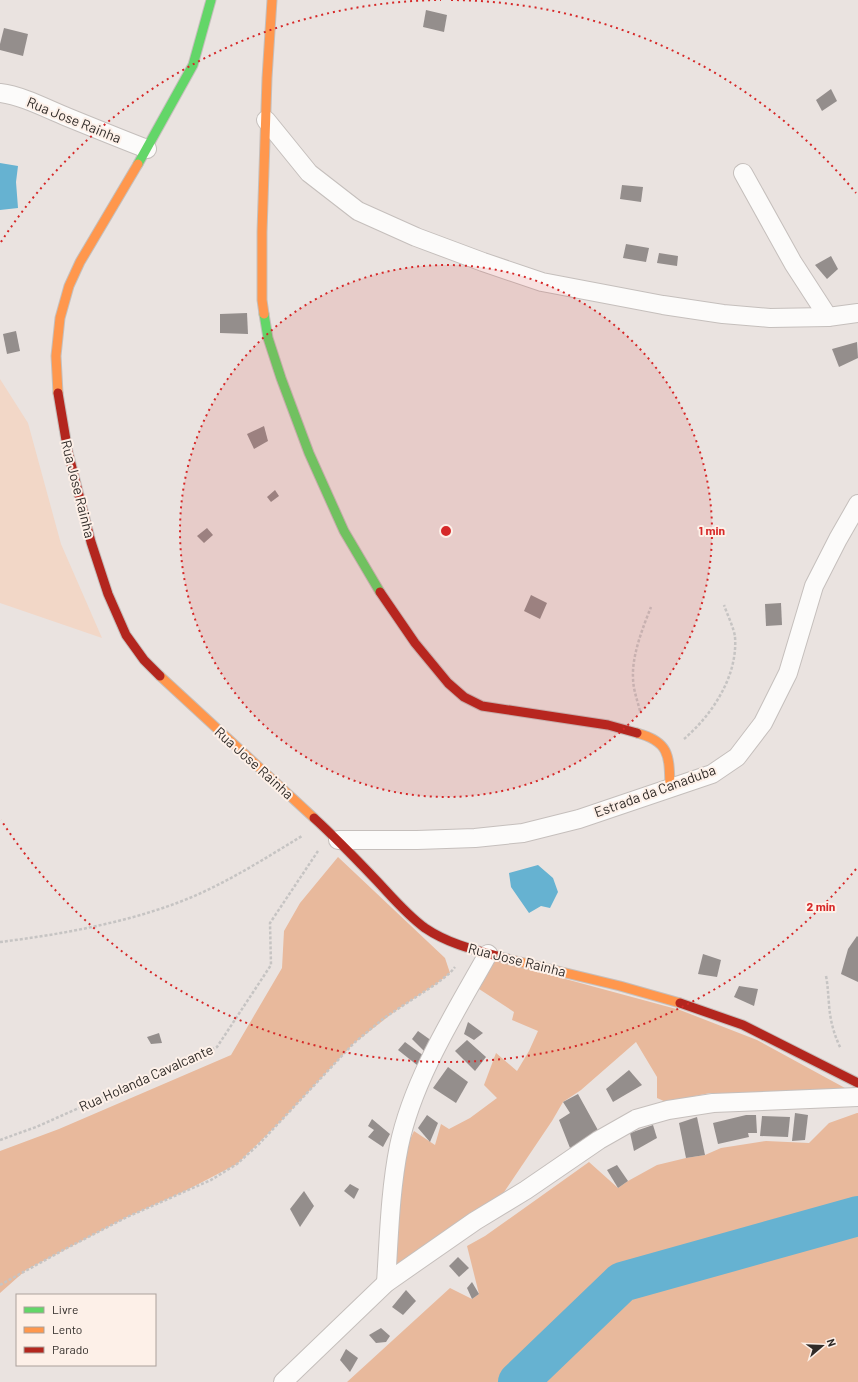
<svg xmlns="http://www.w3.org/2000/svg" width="858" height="1382" viewBox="0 0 858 1382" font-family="Barlow,sans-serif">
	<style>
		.green { fill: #f2d7c7 }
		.forest { fill: #e8b99c }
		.water { fill: #66b2d1 }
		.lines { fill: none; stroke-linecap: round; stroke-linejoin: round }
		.river { stroke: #66b2d1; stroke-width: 40 }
		.building { fill: #948e8c }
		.street-casing { stroke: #c5bfbc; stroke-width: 20 }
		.fast-casing { stroke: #c5bfbc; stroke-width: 11 }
		.slow-casing { stroke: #c5bfbc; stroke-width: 11 }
		.jam-casing { stroke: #c5bfbc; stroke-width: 11 }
		.path { stroke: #c6c4c3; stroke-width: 2.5; stroke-dasharray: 3 2; stroke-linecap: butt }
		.street { stroke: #fcfbfa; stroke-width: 18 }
		.fast { stroke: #63d668; stroke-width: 9 }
		.slow { stroke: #ff974d; stroke-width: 9 }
		.jam { stroke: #b3261e; stroke-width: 9 }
		.ring { fill: none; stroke: #d62828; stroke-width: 2; stroke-dasharray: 2 4 }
		.labels { text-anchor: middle; stroke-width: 4; stroke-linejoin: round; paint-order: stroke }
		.street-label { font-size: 14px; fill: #302b28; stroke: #fdf0e8 }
		.centre { fill: #d62828; stroke: #fdf0e8; stroke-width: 2 }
		.ring-label { font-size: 12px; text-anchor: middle; font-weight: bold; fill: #d62828; stroke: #fdf0e8; stroke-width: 4; stroke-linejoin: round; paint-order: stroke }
	</style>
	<rect width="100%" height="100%" fill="#eae3e0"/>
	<polygon class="green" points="0,379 28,423 61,544 102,638 0,603"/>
	<g class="forest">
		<polygon points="338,857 445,958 450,973 436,984 398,1009 354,1043 281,1121 237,1164 185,1191 127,1217 26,1270 0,1293 0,1151 59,1129 231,1055 282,968 284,931 300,903"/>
		<polygon points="491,959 680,1010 757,1040 845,1088 842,1094 833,1093 710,1093 666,1102 657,1098 657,1077 636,1042 581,1090 563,1102 552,1121 496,1204 391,1273 396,1212 402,1189 405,1150 414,1131 435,1145 441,1124 449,1129 470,1118 497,1098 484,1085 496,1053 517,1071 529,1051 538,1031 512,1020 514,1012 476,987"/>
		<polygon points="857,1113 858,1113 858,1382 347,1382 450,1288 472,1299 479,1294 467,1246 485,1236 589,1162 618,1188 628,1181 657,1165 686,1158 705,1155 721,1148 766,1141 809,1143 829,1123"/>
	</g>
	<g class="water">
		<polygon points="0,163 18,166 16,182 18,208 0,210"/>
		<polygon points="538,865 553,878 558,892 550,908 541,906 529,913 511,887 509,873"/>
	</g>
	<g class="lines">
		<polyline class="river" points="518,1382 622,1282 858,1216"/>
	</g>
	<g class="building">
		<polygon points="426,10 447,15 444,32 423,27"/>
		<polygon points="4,28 28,34 23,56 0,50 0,44"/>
		<polygon points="831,89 837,101 822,111 816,100"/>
		<polygon points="622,185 643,187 641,202 620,199"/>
		<polygon points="626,244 649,248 646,262 623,258"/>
		<polygon points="659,253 678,256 677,266 657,263"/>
		<polygon points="831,256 838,269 827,279 815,265"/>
		<polygon points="247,313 248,334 220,333 220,314"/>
		<polygon points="16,331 20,351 7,354 3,334"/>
		<polygon points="857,342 858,358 839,367 832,349"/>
		<polygon points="264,426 268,441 254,449 247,434"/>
		<polygon points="275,490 279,496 271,502 267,497"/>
		<polygon points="207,528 213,535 204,543 197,536"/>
		<polygon points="531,595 547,603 540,619 524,611"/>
		<polygon points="781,603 782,625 766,626 765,604"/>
		<polygon points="857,936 858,937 858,982 841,974 848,949"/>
		<polygon points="703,954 721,960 717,977 698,974"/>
		<polygon points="739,986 758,989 754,1006 734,997"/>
		<polygon points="468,1022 483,1033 474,1040 464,1034"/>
		<polygon points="418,1031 432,1041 424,1051 412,1039"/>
		<polygon points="159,1033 162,1043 151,1044 147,1037"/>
		<polygon points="467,1040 486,1057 475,1071 455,1051"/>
		<polygon points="405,1042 424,1056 417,1065 398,1050"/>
		<polygon points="448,1067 468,1082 456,1103 433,1088"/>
		<polygon points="629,1070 642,1085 613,1102 606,1089"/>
		<polygon points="578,1094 599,1132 570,1148 559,1120 570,1113 563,1102"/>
		<polygon points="795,1113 808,1115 805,1140 792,1141"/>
		<polygon points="427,1115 438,1123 430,1142 418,1128"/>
		<polygon points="746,1115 756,1115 757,1133 748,1133 749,1137 718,1144 713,1123"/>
		<polygon points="762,1116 790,1117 788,1137 760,1136"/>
		<polygon points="697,1117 705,1155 686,1158 679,1123"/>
		<polygon points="372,1119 390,1134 383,1147 368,1137 374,1130 368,1126"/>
		<polygon points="653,1125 657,1138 634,1151 630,1133"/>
		<polygon points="617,1165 628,1181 618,1188 607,1170"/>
		<polygon points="350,1184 359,1189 354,1199 344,1191"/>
		<polygon points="304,1191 314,1206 300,1227 290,1209"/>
		<polygon points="458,1257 469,1268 459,1277 449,1266"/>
		<polygon points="472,1282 479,1294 472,1299 467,1288"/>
		<polygon points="406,1290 416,1301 403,1315 392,1307"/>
		<polygon points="381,1328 390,1336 386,1342 376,1343 369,1335"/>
		<polygon points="346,1349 358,1358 350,1372 340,1360"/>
	</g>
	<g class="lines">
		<defs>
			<g id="street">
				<path d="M0,93C23,96 45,108 67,117C94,128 121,139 147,149"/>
				<polyline points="266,120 309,173 358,211 416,237 483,262 542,282 663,305 723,314 770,318 828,317 858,313"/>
				<polyline points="743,173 793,263 828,317"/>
				<polyline points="338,840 417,840 475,838 523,833 579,819 712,774 737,757 763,723 788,673 814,586 838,539 858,504"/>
				<path d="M386,1283C389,1237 390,1191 399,1146C413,1079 455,1013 488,954"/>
				<polyline points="283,1382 386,1283 475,1221 526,1190 599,1140 636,1119 668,1110 713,1103 858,1097"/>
			</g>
			<g id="fast">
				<polyline points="138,164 193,65 211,0"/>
				<polyline points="264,314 268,338 281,378 309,453 344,531 380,592"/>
			</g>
			<g id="slow">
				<polyline points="264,314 262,300 262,232 267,78 272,0"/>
				<polyline points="58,393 56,356 60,318 69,286 80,262 138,164"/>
				<polyline points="160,676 314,818"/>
				<path d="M637,733C671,742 669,757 670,788"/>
				<polyline points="508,959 620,986 680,1003"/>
			</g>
			<g id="jam">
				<polyline points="58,393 68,452 91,542 108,594 126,635 144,660 160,676"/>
				<polyline points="380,592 415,643 448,683 464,697 482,706 608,725 637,733"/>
				<path d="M314,818C336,838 357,860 377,881C392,897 407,915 425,928C450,945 479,951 508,959"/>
				<polyline points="680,1003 743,1025 858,1083"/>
			</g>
		</defs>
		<use href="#street" class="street-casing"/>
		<use href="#fast" class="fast-casing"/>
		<use href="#slow" class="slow-casing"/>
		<use href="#jam" class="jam-casing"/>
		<g class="path">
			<path d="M640,711C637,699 633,689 633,677C632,655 643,627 651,607"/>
			<path d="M684,739C712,715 738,676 735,637C734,628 727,614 724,605"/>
			<path d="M0,942C65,934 142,920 201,893C236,877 269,856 302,836"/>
			<path d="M826,976C828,986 828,994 829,1004C830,1020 834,1035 841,1049"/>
			<polyline points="0,1140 36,1127 217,1047 271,965 270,923 318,851"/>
			<polyline points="0,1285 67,1248 127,1217 211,1180 237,1164 259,1144 354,1043 384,1018 436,984 450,973 455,967"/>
		</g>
		<use href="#street" class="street"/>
		<use href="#fast" class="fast"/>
		<use href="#slow" class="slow"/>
		<use href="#jam" class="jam"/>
	</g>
	<circle cx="446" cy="531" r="266" fill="#d62828" fill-opacity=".12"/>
	<g class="ring">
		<circle cx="446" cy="531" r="266"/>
		<path d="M856 869A531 531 0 0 1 1 820M1 242A531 531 0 0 1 441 0M451 0A531 531 0 0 1 856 193"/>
	</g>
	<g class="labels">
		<g class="street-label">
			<text transform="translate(74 120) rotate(22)" y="5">Rua Jose Rainha</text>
			<text transform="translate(78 489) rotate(76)" y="5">Rua Jose Rainha</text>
			<text transform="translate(254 763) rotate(42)" y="5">Rua Jose Rainha</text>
			<text transform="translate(655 791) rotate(-20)" y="5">Estrada da Canaduba</text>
			<text transform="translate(517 960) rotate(14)" y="5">Rua Jose Rainha</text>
			<text transform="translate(146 1078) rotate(-24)" y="5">Rua Holanda Cavalcante</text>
		</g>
	</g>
	<circle cx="446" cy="531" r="6" class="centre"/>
	<g class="ring-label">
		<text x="712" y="535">1 min</text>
		<text x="821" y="911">2 min</text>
	</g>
	<rect x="16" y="1294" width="140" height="72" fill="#fdf0e8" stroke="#aba19b"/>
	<rect x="24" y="1307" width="20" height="6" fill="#63d668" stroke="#aba19b"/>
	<text x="52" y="1314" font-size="12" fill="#302b28">Livre</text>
	<rect x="24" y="1327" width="20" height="6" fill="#ff974d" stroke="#aba19b"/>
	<text x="52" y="1334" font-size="12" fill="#302b28">Lento</text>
	<rect x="24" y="1347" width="20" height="6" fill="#b3261e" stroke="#aba19b"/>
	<text x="52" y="1354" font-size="12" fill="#302b28">Parado</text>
	<g transform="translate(822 1346) rotate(71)" stroke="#fdf0e8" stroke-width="3" paint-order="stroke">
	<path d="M0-3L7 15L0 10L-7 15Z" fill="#302b28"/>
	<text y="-6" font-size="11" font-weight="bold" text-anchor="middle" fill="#302b28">N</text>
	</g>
</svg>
